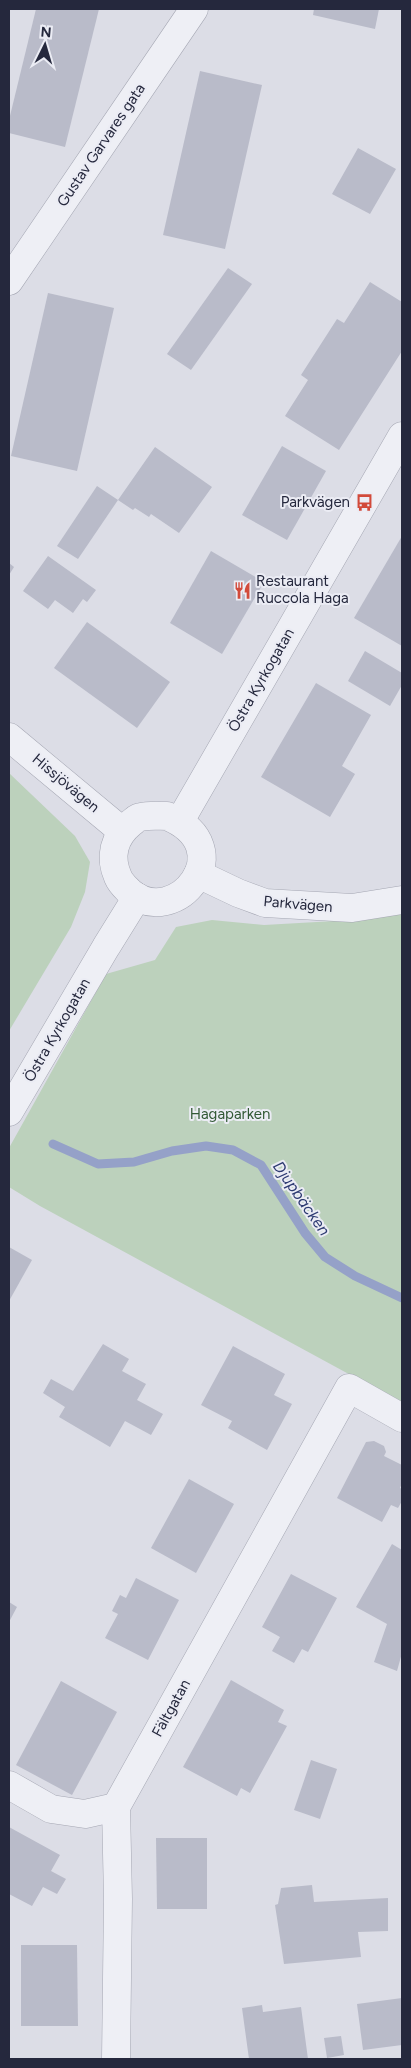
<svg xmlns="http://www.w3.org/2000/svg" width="411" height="2068" viewBox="0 0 411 2068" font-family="Figtree,sans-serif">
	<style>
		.green { fill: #bcd1bc }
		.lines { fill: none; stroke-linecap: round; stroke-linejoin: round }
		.stream { stroke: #95a1c8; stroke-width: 9 }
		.building { fill: #b9bbc9 }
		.minor-casing { stroke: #a5a7b3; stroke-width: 29 }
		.tertiary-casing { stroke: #a5a7b3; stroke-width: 29 }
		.minor { stroke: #eeeff5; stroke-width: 28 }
		.tertiary { stroke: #eeeff5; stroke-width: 28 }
		.labels { text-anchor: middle; stroke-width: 4; stroke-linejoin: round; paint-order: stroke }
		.street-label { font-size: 15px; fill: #25283d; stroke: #ebecf4 }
		.poi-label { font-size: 15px; fill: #25283d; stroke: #ebecf4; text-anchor: end }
		.park-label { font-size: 15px; fill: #325935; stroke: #ebecf4 }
		.water-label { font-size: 16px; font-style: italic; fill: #2e3b72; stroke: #ebecf4 }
	</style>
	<rect width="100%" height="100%" fill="#dcdde6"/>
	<g class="green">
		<polygon points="9,773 75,836 90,862 85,892 71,927 9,1031"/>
		<polygon points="402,912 402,1403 40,1206 9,1187 9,1148 106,974 155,960 176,927 212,920 264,925 352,920"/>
	</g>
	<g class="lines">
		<polyline class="stream" points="53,1144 98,1164 134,1162 172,1151 206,1146 233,1150 261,1165 305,1233 325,1257 355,1276 402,1298"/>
	</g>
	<g class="building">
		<polygon points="36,9 99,9 65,147 9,133 9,120"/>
		<polygon points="314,9 379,9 375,29 313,15"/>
		<polygon points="200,71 262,85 225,249 163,235"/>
		<polygon points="358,148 396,169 370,214 332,194"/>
		<polygon points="228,268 252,284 191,370 167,354"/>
		<polygon points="370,282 402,302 402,351 339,450 285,416 308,380 301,375 337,319 344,323"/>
		<polygon points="48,293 114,308 77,471 11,456"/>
		<polygon points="282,446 326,471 287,540 242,515"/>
		<polygon points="155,447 212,487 179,533 151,514 149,517 135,508 133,510 118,500"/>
		<polygon points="97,486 118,500 78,559 57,546"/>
		<polygon points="402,536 402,646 354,618"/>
		<polygon points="211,551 264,582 222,654 170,623"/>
		<polygon points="48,556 96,590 87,602 83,599 73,613 55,600 48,609 23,591"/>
		<polygon points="9,563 14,567 9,575"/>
		<polygon points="87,622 170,682 137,728 54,668"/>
		<polygon points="365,651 402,673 402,685 390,706 348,681"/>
		<polygon points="316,683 371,715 342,766 355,774 330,817 261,777"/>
		<polygon points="9,1247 32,1260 9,1301"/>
		<polygon points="103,1344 129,1359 122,1371 146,1384 137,1400 163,1414 151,1435 125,1421 110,1447 59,1417 65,1407 43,1393 51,1379 73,1391"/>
		<polygon points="233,1346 285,1374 274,1395 292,1404 267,1450 228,1428 232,1421 201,1405"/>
		<polygon points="374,1441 384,1446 386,1452 384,1456 402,1465 402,1483 400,1488 402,1489 402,1501 398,1508 391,1505 382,1522 337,1498 366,1442"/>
		<polygon points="189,1479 234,1504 196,1573 151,1548"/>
		<polygon points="392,1544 402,1550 402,1653 397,1671 374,1662 387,1624 356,1607"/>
		<polygon points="291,1574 337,1598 308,1652 302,1649 294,1663 272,1651 280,1637 262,1627"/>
		<polygon points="136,1578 179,1600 148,1660 105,1638 118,1614 112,1611 120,1595 126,1598"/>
		<polygon points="9,1602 17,1607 9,1622"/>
		<polygon points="231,1680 284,1710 278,1722 287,1726 250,1793 241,1788 237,1796 183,1767"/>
		<polygon points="61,1681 117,1712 72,1795 16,1765"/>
		<polygon points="311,1760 337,1769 320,1819 294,1810"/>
		<polygon points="9,1827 60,1855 51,1871 66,1879 57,1894 43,1887 32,1906 9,1894"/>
		<polygon points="156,1838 207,1838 207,1909 157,1909"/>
		<polygon points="312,1885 314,1902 388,1898 388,1931 358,1932 361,1957 284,1964 275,1905 278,1904 281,1888"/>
		<polygon points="21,1945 77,1945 78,2026 21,2026"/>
		<polygon points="402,1998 402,2045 363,2050 357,2004"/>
		<polygon points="262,2005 263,2012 301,2007 308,2059 249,2059 242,2008"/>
		<polygon points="341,2036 344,2055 327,2058 324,2038"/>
	</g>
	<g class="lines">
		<defs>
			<g id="minor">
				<polyline points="9,281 194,9"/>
				<polyline points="9,737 122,831"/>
				<polyline points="198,874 238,893 265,903 352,908 402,900"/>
				<polyline points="9,1785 51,1809 85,1814 116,1807"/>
				<polyline points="116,2059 118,1899 116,1807 349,1388 402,1418"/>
			</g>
			<g id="tertiary">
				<path d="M167,816C244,848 175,931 130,892C125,887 121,884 118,877C109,857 114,837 131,823C134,821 137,817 141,817C149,815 159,816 167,816Z"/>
				<polyline points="180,821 402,436"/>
				<polyline points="9,1112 106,947 137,897"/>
			</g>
		</defs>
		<use href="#minor" class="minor-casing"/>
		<use href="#tertiary" class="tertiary-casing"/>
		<use href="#minor" class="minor"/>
		<use href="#tertiary" class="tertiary"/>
	</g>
	<defs>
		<symbol id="bus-bare" viewBox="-9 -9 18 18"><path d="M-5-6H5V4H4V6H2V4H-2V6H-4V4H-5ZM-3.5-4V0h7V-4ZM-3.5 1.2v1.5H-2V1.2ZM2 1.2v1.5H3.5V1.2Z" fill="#d24a3a" stroke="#ebecf4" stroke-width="2.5" paint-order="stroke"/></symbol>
		<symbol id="restaurant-bare" viewBox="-9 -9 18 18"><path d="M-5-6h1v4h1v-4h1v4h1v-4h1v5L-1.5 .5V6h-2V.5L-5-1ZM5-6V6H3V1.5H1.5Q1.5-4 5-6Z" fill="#d24a3a" stroke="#ebecf4" stroke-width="2.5" paint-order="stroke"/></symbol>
	</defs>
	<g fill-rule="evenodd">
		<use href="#bus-bare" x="352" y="490" width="25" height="25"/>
		<use href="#restaurant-bare" x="230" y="578" width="25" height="25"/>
	</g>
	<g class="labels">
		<g class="street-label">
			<text transform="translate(101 145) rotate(-56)" y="5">Gustav Garvares gata</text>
			<text transform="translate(261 680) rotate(-60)" y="5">Östra Kyrkogatan</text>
			<text transform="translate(66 783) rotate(40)" y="5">Hissjövägen</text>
			<text transform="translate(298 904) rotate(5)" y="5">Parkvägen</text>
			<text transform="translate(57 1030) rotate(-60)" y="5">Östra Kyrkogatan</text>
			<text transform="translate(171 1708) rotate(-61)" y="5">Fältgatan</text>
		</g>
		<g class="poi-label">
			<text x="350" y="507">Parkvägen</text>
			<text x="256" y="586" text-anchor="start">Restaurant<tspan x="256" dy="17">Ruccola Haga</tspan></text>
		</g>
		<g class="park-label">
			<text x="230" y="1119">Hagaparken</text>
		</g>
		<g class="water-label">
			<text transform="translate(302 1198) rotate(55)" y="6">Djupbäcken</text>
		</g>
	</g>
	<rect width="411" height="2068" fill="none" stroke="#25283d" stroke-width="20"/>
	<g transform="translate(45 45) rotate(5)" stroke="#ebecf4" stroke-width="4" paint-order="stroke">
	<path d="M0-4L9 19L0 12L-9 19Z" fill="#25283d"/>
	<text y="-8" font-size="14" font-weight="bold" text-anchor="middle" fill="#25283d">N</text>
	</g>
</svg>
